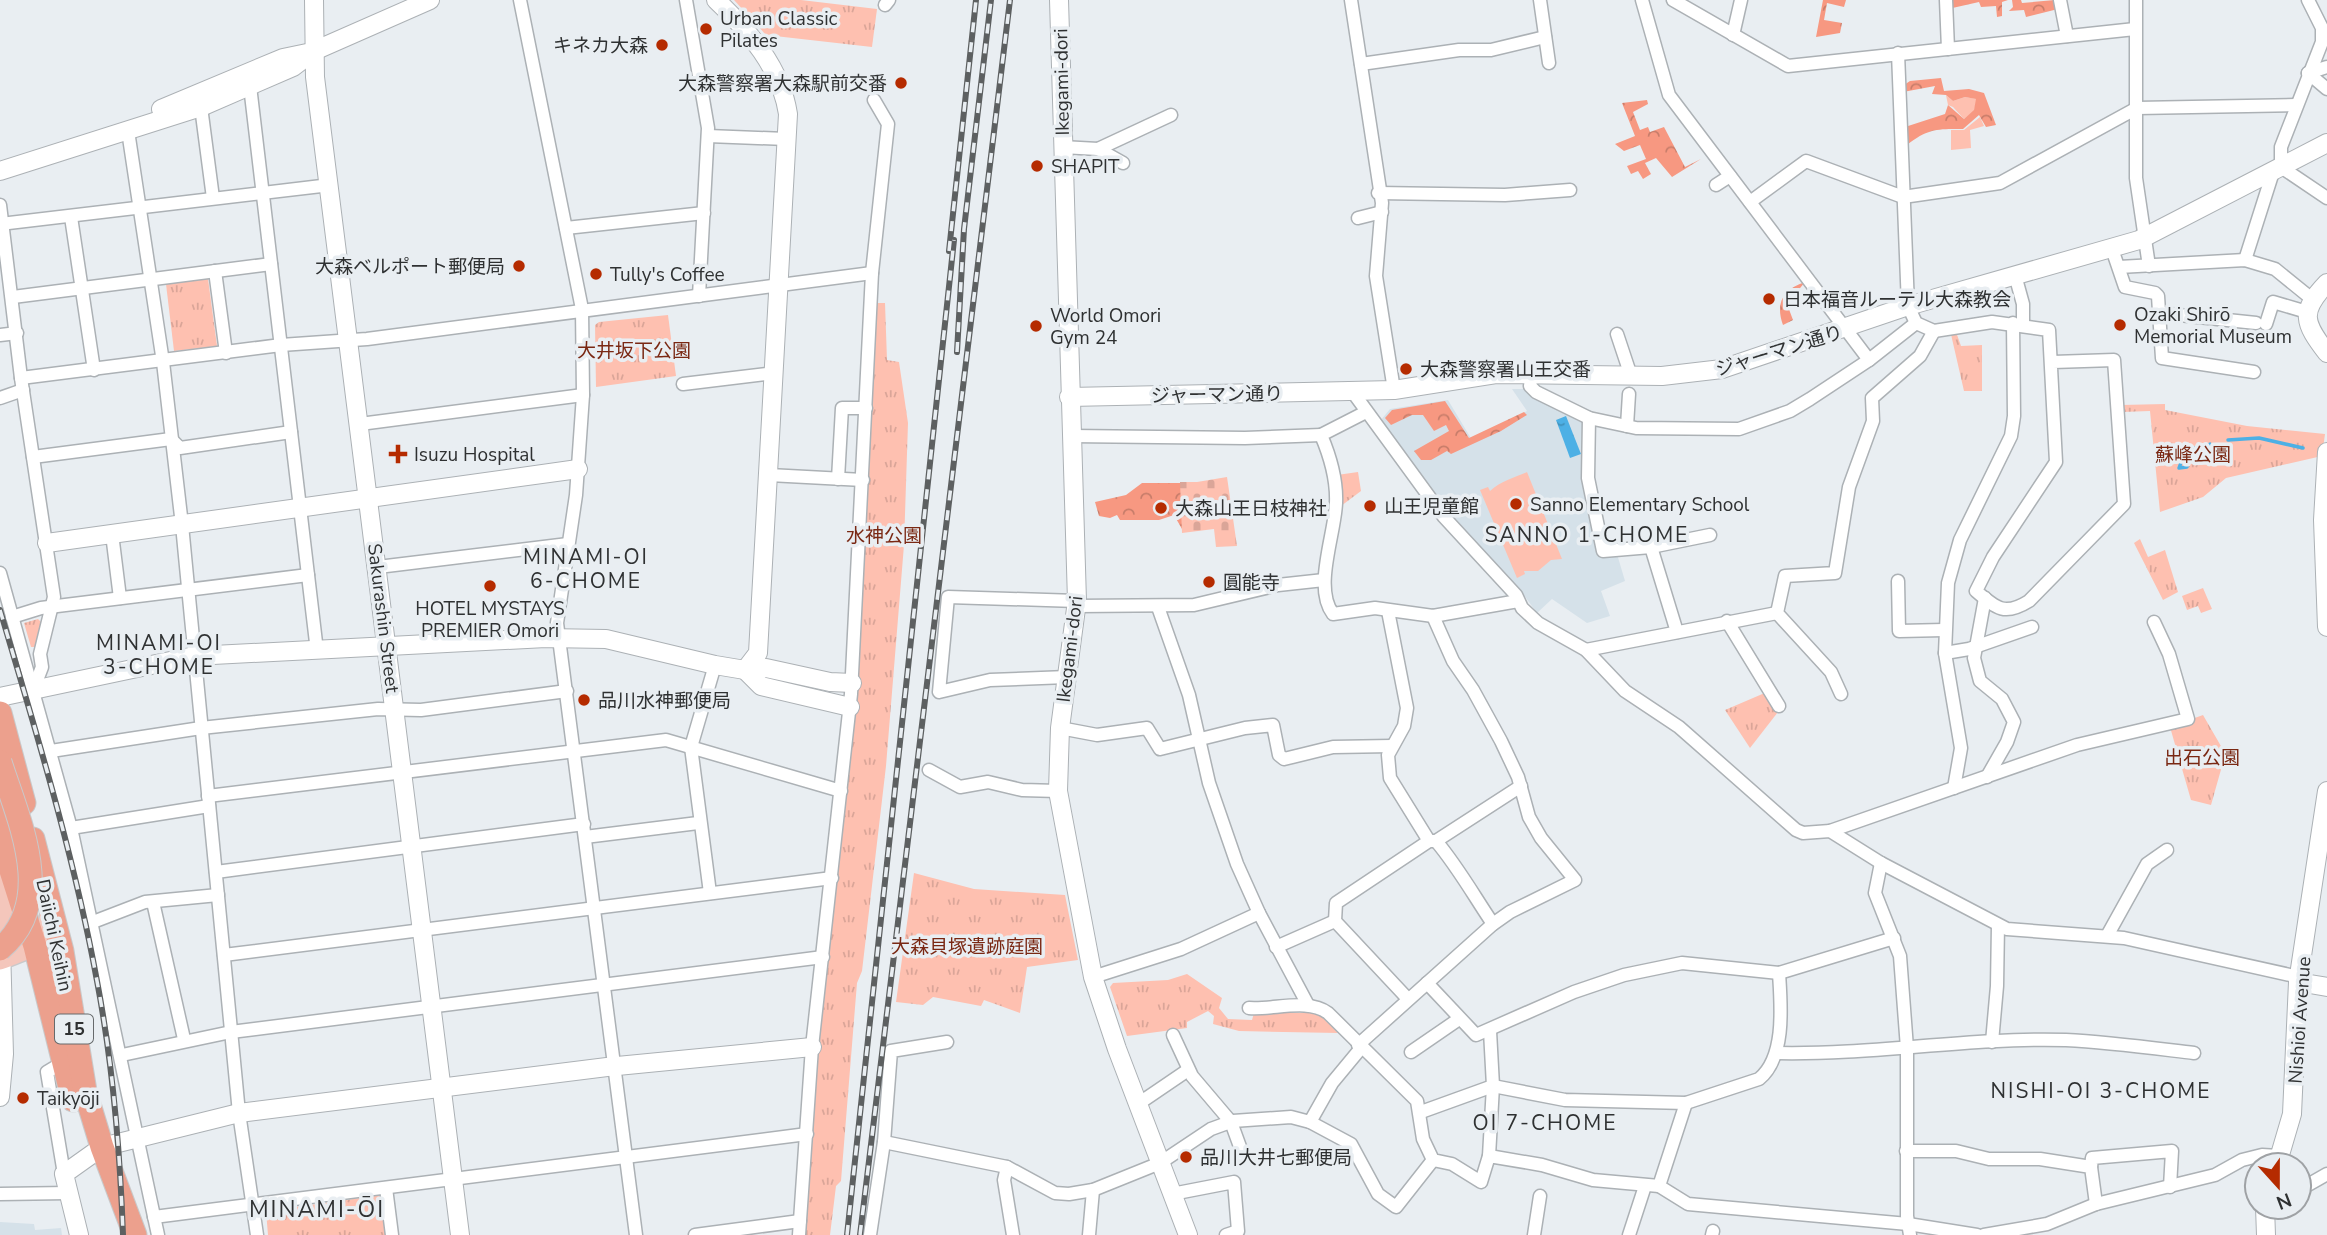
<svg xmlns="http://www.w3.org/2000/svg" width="2327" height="1235" viewBox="0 0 2327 1235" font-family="'Nunito Sans','Noto Sans JP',sans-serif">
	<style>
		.built { fill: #d5e1e9 }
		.green { fill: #fec0b0 }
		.forest { fill: url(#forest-crowns) }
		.cemetery { fill: url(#cemetery-stones) }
		.park { fill: url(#park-tufts) }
		.water { fill: url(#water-ripples) }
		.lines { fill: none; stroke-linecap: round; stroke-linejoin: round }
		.stream { stroke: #4db0e5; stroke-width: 3.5 }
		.street-casing { stroke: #acb1b5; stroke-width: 15 }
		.secondary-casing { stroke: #acb1b5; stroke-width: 20 }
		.primary-casing { stroke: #c9c9ca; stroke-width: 22 }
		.highway-casing { stroke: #c9c9ca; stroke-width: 25 }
		.street { stroke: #fff; stroke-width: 12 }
		.secondary { stroke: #fff; stroke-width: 18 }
		.primary { stroke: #f4c6bb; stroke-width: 19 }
		.highway { stroke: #eca08d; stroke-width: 23 }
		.rail-casing { stroke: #5d6061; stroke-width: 6 }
		.rail { stroke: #e9eef2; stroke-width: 3.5; stroke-dasharray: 10; stroke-linecap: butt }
		.highway-bridge-casing { stroke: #c9c9ca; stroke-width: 25; stroke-linecap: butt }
		.highway-bridge { stroke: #eca08d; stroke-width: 23 }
		.poi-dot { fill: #b52b00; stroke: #e9eef2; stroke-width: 2.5 }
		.labels { text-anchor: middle; stroke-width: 7; stroke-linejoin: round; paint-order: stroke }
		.shield { fill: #e9eef2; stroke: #676a6c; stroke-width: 2 }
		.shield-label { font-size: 18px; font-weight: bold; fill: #2f3132 }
		.poi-label { font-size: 19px; fill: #2f3132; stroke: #e9eef2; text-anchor: start }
		.street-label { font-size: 19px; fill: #2f3132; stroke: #e9eef2 }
		.park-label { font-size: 19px; fill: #7a2813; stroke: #e9eef2 }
		.neighbourhood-label { font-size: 21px; letter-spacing: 2px; fill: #2f3132; stroke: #e9eef2 }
		.quarter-label { font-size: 23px; letter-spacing: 2px; fill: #2f3132; stroke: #e9eef2 }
	</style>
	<defs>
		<pattern id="forest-crowns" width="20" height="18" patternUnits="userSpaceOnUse" patternTransform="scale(1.75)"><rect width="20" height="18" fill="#f79881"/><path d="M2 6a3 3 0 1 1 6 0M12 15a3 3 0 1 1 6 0" fill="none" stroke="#c87d6a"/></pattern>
		<pattern id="cemetery-stones" width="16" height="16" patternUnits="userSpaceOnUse" patternTransform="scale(1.75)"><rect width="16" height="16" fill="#fec0b0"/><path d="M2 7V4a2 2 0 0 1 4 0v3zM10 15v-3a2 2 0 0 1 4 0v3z" fill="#daa598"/></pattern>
		<pattern id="park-tufts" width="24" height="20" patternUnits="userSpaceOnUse" patternTransform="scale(1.75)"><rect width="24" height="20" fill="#fec0b0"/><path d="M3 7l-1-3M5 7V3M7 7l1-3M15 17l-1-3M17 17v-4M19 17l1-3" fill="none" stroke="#daa598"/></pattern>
		<pattern id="water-ripples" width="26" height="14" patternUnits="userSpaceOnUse" patternTransform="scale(1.75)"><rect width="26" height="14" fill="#4db0e5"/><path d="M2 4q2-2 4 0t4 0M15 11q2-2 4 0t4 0" fill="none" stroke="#4090ba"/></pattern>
	</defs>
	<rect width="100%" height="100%" fill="#e9eef2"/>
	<g class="built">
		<polygon points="1512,389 1523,389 1582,421 1591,522 1600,558 1617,554 1625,581 1601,591 1610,616 1587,623 1552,599 1537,613 1518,587 1514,587 1447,509 1381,420 1390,409 1448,400 1472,440 1527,411"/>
		<polygon points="0,1222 34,1224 35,1230 61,1228 62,1235 0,1235"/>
	</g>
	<g class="green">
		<polygon points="1946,95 1953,101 1965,97 1977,99 1974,111 1964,119 1953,107 1948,105"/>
		<polygon points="1980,117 1984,126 1970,130 1971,148 1951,150 1951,130 1964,130"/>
		<path d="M1527,472L1562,559L1551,560L1538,571H1524L1525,574L1517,578L1480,490L1488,487L1490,491C1500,481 1516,477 1527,472Z"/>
	</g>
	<g class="forest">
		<polygon points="1823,0 1846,0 1844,7 1827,3 1824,20 1842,23 1840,33 1816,37"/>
		<polygon points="1948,0 2008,0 2002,2 2002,16 1997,17 1996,6 1981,7 1979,2 1948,9"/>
		<polygon points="2012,0 2021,0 2022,3 2055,0 2058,9 2026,17 2024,10 2009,11 2013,7"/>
		<path d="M1941,78L1944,91L1969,89L1984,93L1996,125L1986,127L1979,115L1963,129C1939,129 1928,128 1907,145L1905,127L1945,114L1948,105L1964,119L1974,110L1976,99L1965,97L1953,101L1946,95L1932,94L1935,86L1903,92L1904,85L1910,81Z"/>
		<polygon points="1647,100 1648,104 1633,112 1640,130 1648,127 1650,132 1664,127 1685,167 1701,159 1672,177 1656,158 1645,163 1651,174 1643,179 1638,171 1631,174 1627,166 1646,159 1640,145 1624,151 1615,144 1635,136 1622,103"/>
		<path d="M1805,282L1787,304L1793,320L1783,325C1775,303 1783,289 1805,282Z"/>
		<polygon points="1445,401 1469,438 1524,412 1527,415 1501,431 1451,454 1447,451 1431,460 1421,460 1414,451 1449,431 1446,425 1434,431 1423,415 1412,415 1391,425 1385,418 1392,410"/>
		<polygon points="1142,483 1183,483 1182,529 1174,515 1159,520 1120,520 1117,515 1110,518 1099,516 1095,502 1126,495"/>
	</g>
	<polygon class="cemetery" points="1227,477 1237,546 1216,547 1214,529 1182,533 1180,482 1197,482"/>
	<g class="park">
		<polygon points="734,0 801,0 877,9 872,47 766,35"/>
		<polygon points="208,279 217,346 174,351 166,284"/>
		<polygon points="876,303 885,303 887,360 899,362 908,423 904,545 886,766 862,971 857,983 841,1181 836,1186 830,1235 803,1235"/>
		<polygon points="668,315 676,376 596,387 595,325 599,322"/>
		<polygon points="1955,329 1961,346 1982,345 1982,391 1964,391 1950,330"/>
		<polygon points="2165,404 2165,410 2247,426 2325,434 2322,456 2226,478 2203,497 2160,512 2150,411 2122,412 2121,405"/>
		<polygon points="1358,472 1361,491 1341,506 1337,475"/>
		<polygon points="2140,539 2148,557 2165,550 2178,592 2163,600 2134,543"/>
		<polygon points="2203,588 2212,609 2201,613 2198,606 2187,610 2182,596"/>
		<polygon points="38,619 43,624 35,647 31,647 24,623"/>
		<polygon points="1767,692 1778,712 1750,748 1725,710"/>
		<polygon points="2203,715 2229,760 2222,766 2211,805 2191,800 2170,727"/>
		<polygon points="914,873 974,889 1065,895 1078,960 1027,967 1020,1013 984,1000 981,1006 933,997 923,1005 896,1002"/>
		<polygon points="1187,974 1222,998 1219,1008 1228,1019 1252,1020 1254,1013 1318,1013 1338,1033 1239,1031 1213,1024 1214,1016 1208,1011 1187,1022 1187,1028 1127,1036 1110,987 1113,983 1168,980"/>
		<polygon points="382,1195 387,1235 268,1235 266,1211"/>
	</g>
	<polygon class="water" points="1566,416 1581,454 1570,458 1556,420"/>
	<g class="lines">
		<g class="stream">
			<polyline points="2228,440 2259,438 2303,448"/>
			<polyline points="2187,467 2179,468 2185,452 2198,447 2200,452 2210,444"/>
		</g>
		<defs>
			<g id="street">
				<polyline points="520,0 582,309 583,395 576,495 557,623 636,1235"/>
				<polyline points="686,0 708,128 699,296"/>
				<polyline points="1351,0 1382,203 1376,276 1394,390"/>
				<polyline points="1540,0 1549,63"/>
				<polyline points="1642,0 1669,95 1869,360"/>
				<polyline points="1673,0 1788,66 2135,29"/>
				<polyline points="1946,0 1948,49"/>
				<polyline points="2060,0 2067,36"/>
				<polyline points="2136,0 2136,178 2149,266"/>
				<polyline points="2308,0 2322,28 2322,42 2281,147 2281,167 2327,198"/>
				<polyline points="885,5 889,0"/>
				<polyline points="1733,35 1741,0"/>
				<path d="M1898,53L1908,306L1916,323L1934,331L1992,322L2049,330L2056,462L1993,557L1976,591C1997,609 2005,616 2029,601L2124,504L2114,360L2053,362"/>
				<polyline points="1361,64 1459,50 1491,50 1545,37"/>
				<polyline points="2308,73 2327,89"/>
				<polyline points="2308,73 2327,67"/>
				<polyline points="250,86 317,651"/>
				<polyline points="201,107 213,198"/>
				<polyline points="128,131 163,362 182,525 239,1113 257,1235"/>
				<polyline points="708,136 786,139"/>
				<polyline points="1062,147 1098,149 1123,163"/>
				<polyline points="1098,149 1171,115"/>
				<polyline points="1716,185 1730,176"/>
				<polyline points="1378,193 1505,195 1570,190"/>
				<polyline points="1750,202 1806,161 1903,197 2000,183 2137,108 2296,105"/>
				<polyline points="0,205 21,378 54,597 40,654 42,667 34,688"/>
				<polyline points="71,217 94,370"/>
				<polyline points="1358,218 1382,212"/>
				<polyline points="0,224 330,185"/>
				<polyline points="566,228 704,213"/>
				<polyline points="2112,249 2125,287 2155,293 2158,296 2162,358 2254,372"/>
				<polyline points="2245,260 2273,172"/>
				<polyline points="2119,267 2245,260 2275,269 2312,299"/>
				<polyline points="215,271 226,353"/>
				<polyline points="2015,275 2023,304 2023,326"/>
				<polyline points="13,297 271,264"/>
				<polyline points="2160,313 2256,323"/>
				<polyline points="2266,324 2273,302 2307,312"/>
				<polyline points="1617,334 1631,376"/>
				<polyline points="0,335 17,333"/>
				<polyline points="1532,373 1530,386 1536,392 1589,418 1636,428 1739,429 1790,411 1810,399 1869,360 1916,323"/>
				<polyline points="21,378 281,345 367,339 872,273"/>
				<polyline points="683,384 775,373"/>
				<polyline points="1352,391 1444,517 1516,595 1522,608 1538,623 1586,650 1625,691 1679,727 1796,830 1803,833 1830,831 1881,863 2007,929 2124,938 2299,977"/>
				<polyline points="0,398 23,390"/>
				<path d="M1366,412L1321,435C1330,456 1337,480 1336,503C1335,534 1313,588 1333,614L1375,608L1433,616L1518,601"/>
				<polyline points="1589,418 1588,478 1603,551 1651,547 1710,535"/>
				<polyline points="360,424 583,395"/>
				<polyline points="1627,426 1629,394"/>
				<polyline points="1071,436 1245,438 1321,435"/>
				<polyline points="33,457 171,439 180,448 291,432"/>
				<polyline points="769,475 863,480"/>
				<polyline points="838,479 842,408 866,408"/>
				<polyline points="112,534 120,598"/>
				<polyline points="1651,547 1677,632"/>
				<polyline points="378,567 568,544"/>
				<polyline points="0,573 71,828 158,1235"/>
				<polyline points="1898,581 1899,631 1944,630"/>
				<polyline points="1985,598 1974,658 1980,681 2002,699 2014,722 2007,742 1987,777"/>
				<polyline points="1077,606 1194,605 1278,585 1324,580"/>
				<polyline points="1158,607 1189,695 1209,783 1237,864 1259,913 1308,1005"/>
				<polyline points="1388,611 1407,708 1404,726 1388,755 1390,778 1429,841"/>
				<polyline points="12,617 41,608 308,575"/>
				<polyline points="1727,621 1779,706"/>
				<polyline points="1586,650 1777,613"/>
				<polyline points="1945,653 1969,649 2032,627"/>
				<polyline points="1067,677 990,680 939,692 948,597 1077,601"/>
				<polyline points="1841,694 1831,672 1777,613 1785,576 1835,573 1849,487 1873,421 1872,398 1920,356 1934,331"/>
				<polyline points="1060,728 1097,735 1147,728 1160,749 1245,728 1273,725 1279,755 1284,759 1333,747 1392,746"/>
				<polyline points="51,751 201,728 378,709 421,710 567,691"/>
				<polyline points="929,770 960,787 988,782 1022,790 1058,791"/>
				<polyline points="1954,788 1961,748 1945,653 1948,583 1960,540 2011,436 2014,416 2013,323"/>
				<polyline points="208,796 666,740 841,791"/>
				<polyline points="71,828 209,806"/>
				<polyline points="1830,831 2077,745 2188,719 2169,654 2154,622"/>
				<polyline points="585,837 698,823"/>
				<path d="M1436,841C1458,867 1474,896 1493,924"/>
				<polyline points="1881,863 1875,893 1900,956 1907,1048 1907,1216 1910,1235"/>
				<polyline points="216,872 584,824"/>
				<polyline points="710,893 691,747 715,665"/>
				<polyline points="153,902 184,1039"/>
				<polyline points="93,922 145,902 218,895"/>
				<polyline points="2107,936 2147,864 2167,850"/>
				<polyline points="1276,947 1335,921"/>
				<polyline points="224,955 832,878"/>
				<polyline points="1093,977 1181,949 1259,913"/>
				<polyline points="1427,983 1476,1035 1574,992 1624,975 1682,963 1779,973 1894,938"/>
				<polyline points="1408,999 1335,921 1336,903 1429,841 1436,841 1521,786"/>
				<path d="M1249,1008C1274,1010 1308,998 1328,1013L1417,1101L1423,1139L1433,1160L1452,1164L1481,1182L1489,1156L1542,1165L1593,1180L1659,1186L1688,1204L1908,1224L1977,1235"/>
				<polyline points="1173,1035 1192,1076 1231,1122 1243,1155"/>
				<polyline points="1992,1042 1997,986 1998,925"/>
				<polyline points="1358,1045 1493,924 1510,912 1575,880 1541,838 1529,817 1518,777 1501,741 1473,690 1453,661 1433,616"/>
				<polyline points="1411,1052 1459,1019"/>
				<path d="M1777,1053C1874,1055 1969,1037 2066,1040C2108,1042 2152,1048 2194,1053"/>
				<polyline points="122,1055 231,1032 823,957"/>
				<polyline points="62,1063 47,1072 64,1174"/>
				<polyline points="1138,1104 1188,1070"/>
				<path d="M1421,1112L1493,1086L1565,1100L1686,1103L1759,1079C1786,1057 1781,1005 1779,973"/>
				<polyline points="1310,1122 1332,1083 1361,1048"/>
				<polyline points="884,1142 1007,1167 1055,1193 1069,1194 1093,1190 1160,1163 1211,1129 1233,1121 1291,1117 1310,1122 1351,1144 1378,1194 1396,1207 1433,1160"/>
				<polyline points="1906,1151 1956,1151 1989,1159 2040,1159 2091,1167 2096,1204"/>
				<polyline points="1489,1156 1493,1086 1490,1031"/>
				<polyline points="1007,1167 1004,1180 1013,1235"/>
				<polyline points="2091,1167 2092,1158 2172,1151 2170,1187"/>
				<polyline points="1659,1186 1686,1103"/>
				<polyline points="386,1188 392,1235"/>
				<polyline points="2299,1190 2327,1174"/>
				<polyline points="0,1194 68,1193"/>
				<polyline points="1172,1194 1234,1182 1238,1231 1226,1235"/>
				<polyline points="154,1217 807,1134"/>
				<polyline points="695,1235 800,1221"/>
				<polyline points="799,1235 812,1047 851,694 872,273 888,124 874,100"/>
				<polyline points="870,1235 884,1142 891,1051 947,1042"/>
				<polyline points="1089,1235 1093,1190"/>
				<polyline points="1534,1235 1540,1196"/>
				<polyline points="1629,1235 1645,1186"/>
				<polyline points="1712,1235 1713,1231"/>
				<polyline points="1984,1235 2047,1224 2096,1204 2215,1175 2242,1160 2262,1155 2279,1156"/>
			</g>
			<g id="secondary">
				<polyline points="314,0 315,77 460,1235"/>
				<path d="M716,0C749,31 781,68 788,114L758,653L745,670"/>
				<polyline points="1059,0 1077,601 1060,728 1058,791 1093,977 1117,1049 1188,1235"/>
				<polyline points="161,109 283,58 307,53"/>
				<polyline points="0,171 201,107 293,67 314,51 430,0"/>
				<path d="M2327,283C2299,312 2304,323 2327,353"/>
				<polyline points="1069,397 1394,390 1496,374 1662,376 1722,369 1908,306 2139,240 2327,143"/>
				<polyline points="2327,452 2323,520 2327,627"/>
				<polyline points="47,543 578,469"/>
				<polyline points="745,670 761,686 850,707"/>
				<polyline points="0,697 194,656 546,638 606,639 715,665 745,670 766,668 830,682 852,683"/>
				<polyline points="2298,982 2327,987"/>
				<polyline points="0,1097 4,1054 1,947"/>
				<polyline points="2277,1165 2292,1114 2298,982 2327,791"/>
				<polyline points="2265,1207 2266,1235"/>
				<polyline points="79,1235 64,1174 102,1147 239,1113 607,1067 812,1047"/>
			</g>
			<g id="primary">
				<polyline points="1,941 5,920 5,859"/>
				<path d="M0,960C31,948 44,946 51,910"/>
			</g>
			<g id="highway">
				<polyline points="0,713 24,803"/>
				<polyline points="0,806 8,835 6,852"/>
				<polyline points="0,836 35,946 73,1100"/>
				<polyline points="33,839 62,951 85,1091 102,1147 135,1235"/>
			</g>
		</defs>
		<use href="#street" class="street-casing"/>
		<use href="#secondary" class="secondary-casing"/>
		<use href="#primary" class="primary-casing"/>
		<use href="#highway" class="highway-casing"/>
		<use href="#street" class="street"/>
		<use href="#secondary" class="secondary"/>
		<use href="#primary" class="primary"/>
		<use href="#highway" class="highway"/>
		<defs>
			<g id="rail">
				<polyline points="949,251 976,0"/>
				<polyline points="957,352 964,229 991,0"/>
				<path d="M0,610C36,732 74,855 97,981C113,1065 120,1150 123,1235"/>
				<polyline points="847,1235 954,240"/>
				<polyline points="860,1235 1010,0"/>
			</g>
		</defs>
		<use href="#rail" class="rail-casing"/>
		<use href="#rail" class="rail"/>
		<defs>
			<path id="highway-bridge" d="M0,762C18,819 58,901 0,949"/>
		</defs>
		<use href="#highway-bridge" class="highway-bridge-casing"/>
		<use href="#highway-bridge" class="highway-bridge"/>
	</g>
	<g class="poi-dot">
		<circle cx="706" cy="29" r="7"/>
		<circle cx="662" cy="45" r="7"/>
		<circle cx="901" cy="83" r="7"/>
		<circle cx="1037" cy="166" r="7"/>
		<circle cx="519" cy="266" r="7"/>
		<circle cx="596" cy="274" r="7"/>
		<circle cx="1769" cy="299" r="7"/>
		<circle cx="2120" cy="325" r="7"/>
		<circle cx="1036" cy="326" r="7"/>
		<circle cx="1406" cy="369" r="7"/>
		<path d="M394.5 443.5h7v7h7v7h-7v7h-7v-7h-7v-7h7z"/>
		<circle cx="1516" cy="504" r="7"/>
		<circle cx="1370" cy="506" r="7"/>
		<circle cx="1161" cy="508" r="7"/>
		<circle cx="1209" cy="582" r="7"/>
		<circle cx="490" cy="586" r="7"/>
		<circle cx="584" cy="700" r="7"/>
		<circle cx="23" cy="1098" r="7"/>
		<circle cx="1186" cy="1157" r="7"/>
	</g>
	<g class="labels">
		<rect class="shield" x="55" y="1014.5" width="38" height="29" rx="5"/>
		<g class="shield-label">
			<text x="74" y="1035">15</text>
		</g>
		<g class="poi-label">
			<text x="720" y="25">Urban Classic<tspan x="720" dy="22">Pilates</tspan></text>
			<text x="648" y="52" text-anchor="end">キネカ大森</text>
			<text x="887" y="90" text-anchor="end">大森警察署大森駅前交番</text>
			<text x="1051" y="173">SHAPIT</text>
			<text x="505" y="273" text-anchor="end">大森ベルポート郵便局</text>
			<text x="610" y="281">Tully's Coffee</text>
			<text x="1783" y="306">日本福音ルーテル大森教会</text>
			<text x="2134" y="321">Ozaki Shirō<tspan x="2134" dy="22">Memorial Museum</tspan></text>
			<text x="1050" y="322">World Omori<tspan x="1050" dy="22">Gym 24</tspan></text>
			<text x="1420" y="376">大森警察署山王交番</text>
			<text x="414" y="461">Isuzu Hospital</text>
			<text x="1530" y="511">Sanno Elementary School</text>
			<text x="1384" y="513">山王児童館</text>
			<text x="1175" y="515">大森山王日枝神社</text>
			<text x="1223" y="589">圓能寺</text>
			<text x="490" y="615" text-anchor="middle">HOTEL MYSTAYS<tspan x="490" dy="22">PREMIER Omori</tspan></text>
			<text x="598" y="707">品川水神郵便局</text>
			<text x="37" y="1105">Taikyōji</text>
			<text x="1200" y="1164">品川大井七郵便局</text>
		</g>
		<g class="street-label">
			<text transform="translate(1061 82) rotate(-91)" y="7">Ikegami-dori</text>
			<text transform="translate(1779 350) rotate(-17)" y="7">ジャーマン通り</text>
			<text transform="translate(1217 394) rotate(-1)" y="7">ジャーマン通り</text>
			<text transform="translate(384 618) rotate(83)" y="7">Sakurashin Street</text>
			<text transform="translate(1069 649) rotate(-83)" y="7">Ikegami-dori</text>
			<text transform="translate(55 935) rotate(78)" y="7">Daiichi Keihin</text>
			<text transform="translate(2299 1020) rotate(-86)" y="7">Nishioi Avenue</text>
		</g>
		<g class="park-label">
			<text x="634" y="357">大井坂下公園</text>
			<text x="2193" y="461">蘇峰公園</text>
			<text x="884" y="542">水神公園</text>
			<text x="2202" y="764">出石公園</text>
			<text x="967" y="953">大森貝塚遺跡庭園</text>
		</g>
		<g class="neighbourhood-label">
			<text x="1587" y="542">SANNO 1-CHOME</text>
			<text x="586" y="564">MINAMI-OI<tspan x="586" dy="24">6-CHOME</tspan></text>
			<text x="159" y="650">MINAMI-OI<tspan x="159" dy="24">3-CHOME</tspan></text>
			<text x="2101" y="1098">NISHI-OI 3-CHOME</text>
			<text x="1545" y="1130">OI 7-CHOME</text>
		</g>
		<g class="quarter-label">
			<text x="317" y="1217">MINAMI-ŌI</text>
		</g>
	</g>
	<g transform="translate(2278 1186) rotate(159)"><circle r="33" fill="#e9eef2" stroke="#9fa2a5" stroke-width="2"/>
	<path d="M0-5L12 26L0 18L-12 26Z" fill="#b52b00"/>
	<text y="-10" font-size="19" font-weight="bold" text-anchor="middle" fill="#2f3132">N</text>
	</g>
</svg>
